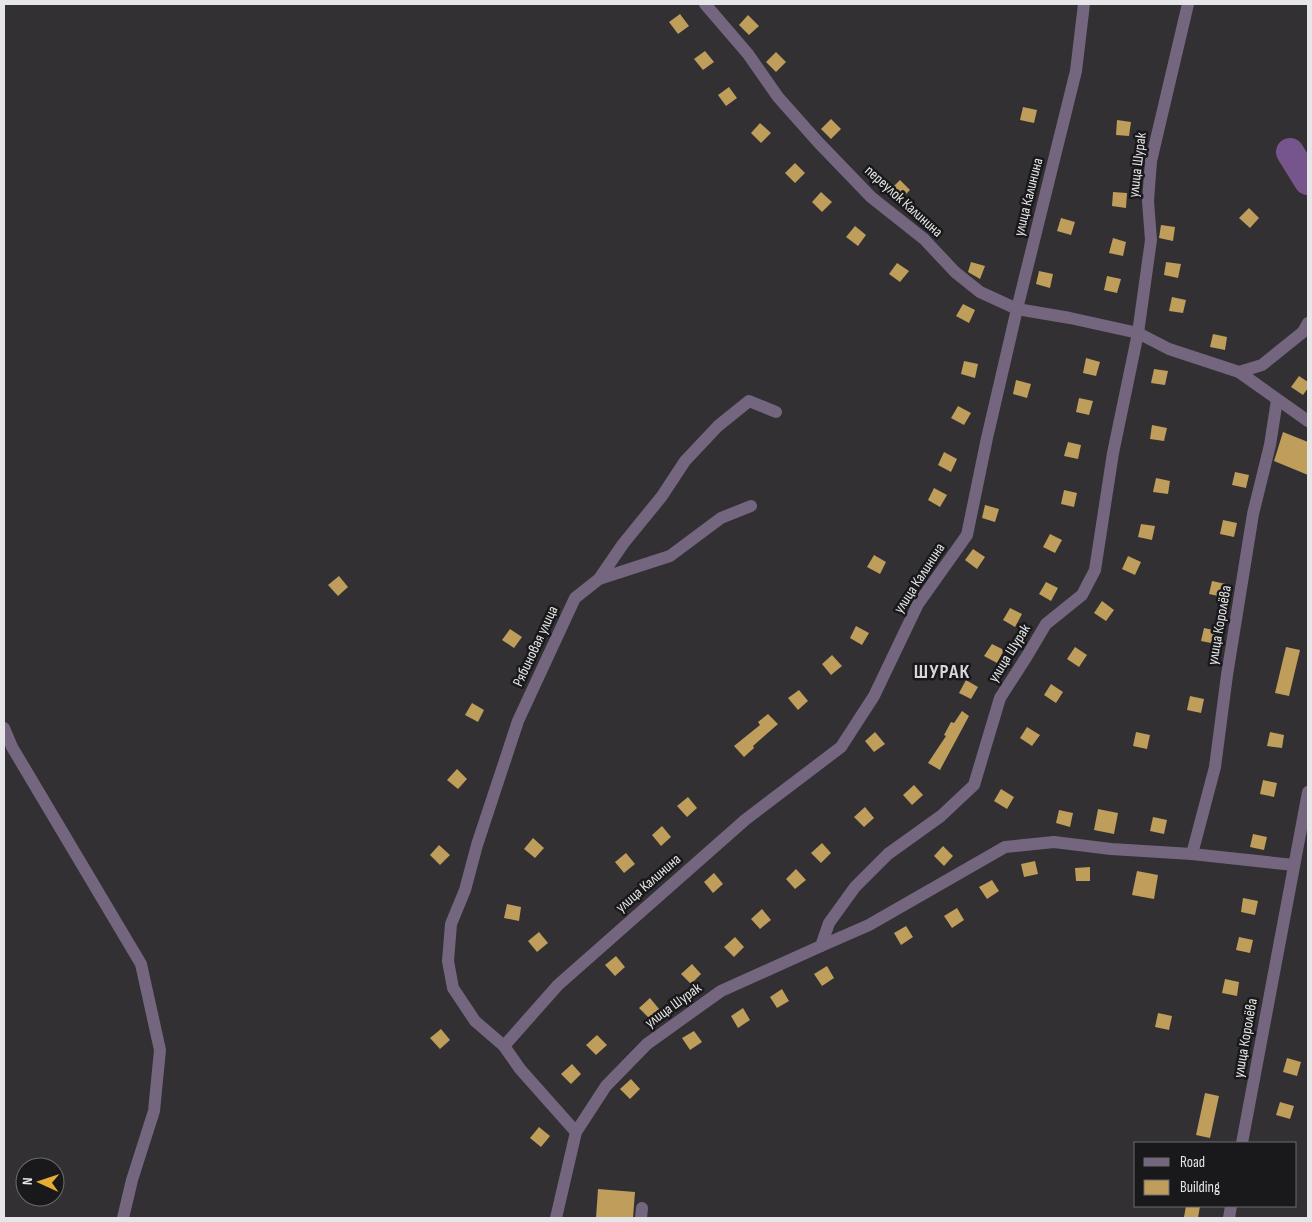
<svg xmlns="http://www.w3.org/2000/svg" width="1312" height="1222" viewBox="0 0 1312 1222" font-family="'Sofia Sans Condensed',sans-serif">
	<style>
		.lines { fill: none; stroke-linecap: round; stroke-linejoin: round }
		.river { stroke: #76558d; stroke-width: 28 }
		.building { fill: #bf9d5b }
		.minor { stroke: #74667f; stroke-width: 12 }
		.labels { text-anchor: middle; stroke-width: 5; stroke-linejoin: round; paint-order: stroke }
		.street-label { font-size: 15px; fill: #e6e5e7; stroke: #19181a }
		.district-label { font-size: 20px; font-weight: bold; letter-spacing: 1px; fill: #d8d6da; stroke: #19181a }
	</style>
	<rect width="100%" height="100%" fill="#323033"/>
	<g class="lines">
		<polyline class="river" points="1290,152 1308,181"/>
	</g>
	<g class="building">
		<polygon points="680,14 689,26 678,34 669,22"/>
		<polygon points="748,15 759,26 749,35 739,25"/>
		<polygon points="705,51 714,62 703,70 694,59"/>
		<polygon points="776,52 786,62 776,72 766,62"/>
		<polygon points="729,87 737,98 726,106 718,95"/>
		<polygon points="1023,107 1037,110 1034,123 1020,120"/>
		<polygon points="831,119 841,129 831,139 821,129"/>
		<polygon points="1117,120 1131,122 1129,136 1116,135"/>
		<polygon points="760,123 771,133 761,143 751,133"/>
		<polygon points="795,163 805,173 795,183 785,173"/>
		<polygon points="900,180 910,190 900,200 890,190"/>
		<polygon points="821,192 832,202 822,212 812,202"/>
		<polygon points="1113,192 1127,193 1126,208 1112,206"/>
		<polygon points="1249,208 1259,218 1250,228 1239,218"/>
		<polygon points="1061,218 1075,222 1071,235 1057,231"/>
		<polygon points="1161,225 1175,227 1173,241 1159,238"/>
		<polygon points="855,226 866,235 858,246 846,237"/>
		<polygon points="1113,238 1126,242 1123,256 1109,253"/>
		<polygon points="971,262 985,266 980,279 968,272"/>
		<polygon points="1166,262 1181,264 1178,278 1164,275"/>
		<polygon points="897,263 909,271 900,282 889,274"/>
		<polygon points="1039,271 1053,274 1050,288 1036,284"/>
		<polygon points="1107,276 1121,279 1117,293 1104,290"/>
		<polygon points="1172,297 1186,300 1183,313 1169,311"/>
		<polygon points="963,304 975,310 969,323 956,316"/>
		<polygon points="1213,334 1227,337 1225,350 1210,347"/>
		<polygon points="1086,358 1100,362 1096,376 1083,373"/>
		<polygon points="964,361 978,364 975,378 961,374"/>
		<polygon points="1154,369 1168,371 1165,385 1151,383"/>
		<polygon points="1299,376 1308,382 1308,388 1303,395 1291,387"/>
		<polygon points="1016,380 1031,384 1027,398 1013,394"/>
		<polygon points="1079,398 1093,401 1089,415 1076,412"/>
		<polygon points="958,406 971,413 964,425 951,418"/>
		<polygon points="1152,425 1167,428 1164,441 1150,439"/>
		<polygon points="1283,432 1308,442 1308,475 1274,461"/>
		<polygon points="1068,442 1081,445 1078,459 1064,456"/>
		<polygon points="944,452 957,459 951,472 938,465"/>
		<polygon points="1235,472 1249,475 1246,488 1232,485"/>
		<polygon points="1156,478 1170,481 1168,494 1153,492"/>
		<polygon points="934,488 947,495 940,507 928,500"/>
		<polygon points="1064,490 1077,493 1074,507 1061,504"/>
		<polygon points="985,505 999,509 995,522 982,518"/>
		<polygon points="1223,520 1237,523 1234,537 1220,534"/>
		<polygon points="1141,524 1155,526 1152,540 1138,537"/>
		<polygon points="1050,534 1062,540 1055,553 1043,547"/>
		<polygon points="973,549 985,557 977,569 965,560"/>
		<polygon points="874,555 886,562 880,574 867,567"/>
		<polygon points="1128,556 1141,562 1135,575 1122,569"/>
		<polygon points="339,576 348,587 338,596 328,585"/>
		<polygon points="1212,581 1226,584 1223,597 1209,594"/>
		<polygon points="1046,582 1058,588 1051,601 1039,594"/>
		<polygon points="1102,601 1114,610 1106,621 1094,613"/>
		<polygon points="1010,608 1022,614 1015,627 1003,620"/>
		<polygon points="856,626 869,633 862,645 850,638"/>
		<polygon points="1204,628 1218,631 1216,644 1201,641"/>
		<polygon points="510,629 522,637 514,648 502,640"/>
		<polygon points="992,644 1004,650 997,663 984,656"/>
		<polygon points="1075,647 1087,655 1079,667 1067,659"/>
		<polygon points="1286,647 1300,650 1289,696 1275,693"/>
		<polygon points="832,655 842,666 831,675 822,664"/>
		<polygon points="966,680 978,687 971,699 959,693"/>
		<polygon points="1051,684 1063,692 1056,703 1044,695"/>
		<polygon points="799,690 808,701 798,710 788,698"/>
		<polygon points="1190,696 1204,699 1201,713 1187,710"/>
		<polygon points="472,703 484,710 478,722 465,715"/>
		<polygon points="962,711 969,716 940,770 928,763 946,736 944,735 951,722 954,723"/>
		<polygon points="768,714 778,724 753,746 754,748 744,757 734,746 760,725 758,722"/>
		<polygon points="1027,727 1040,735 1032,746 1020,738"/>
		<polygon points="875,732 885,744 874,752 865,741"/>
		<polygon points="1136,732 1150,735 1147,749 1133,746"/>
		<polygon points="1270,732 1284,735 1282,748 1267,746"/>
		<polygon points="457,769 467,779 458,789 447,780"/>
		<polygon points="1263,780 1277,783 1274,797 1260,794"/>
		<polygon points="914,785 923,795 912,805 903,795"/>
		<polygon points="1001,789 1014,797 1007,809 994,801"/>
		<polygon points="688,797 697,808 687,817 677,806"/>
		<polygon points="865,807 874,818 864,827 854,817"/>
		<polygon points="1098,809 1118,813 1114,834 1094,830"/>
		<polygon points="1059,810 1073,813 1070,827 1056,823"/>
		<polygon points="1153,817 1167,820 1164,834 1150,831"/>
		<polygon points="662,826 671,837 661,846 652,835"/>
		<polygon points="1253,834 1267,837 1264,850 1250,847"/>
		<polygon points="533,838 544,848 535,858 524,849"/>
		<polygon points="822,843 831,853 821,863 811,853"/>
		<polygon points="439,845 450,855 440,865 430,855"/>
		<polygon points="943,846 953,856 944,866 934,856"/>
		<polygon points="626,853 635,864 624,873 615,862"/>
		<polygon points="1035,861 1038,874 1024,877 1021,864"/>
		<polygon points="1090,867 1090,881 1076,881 1075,868"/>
		<polygon points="796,869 806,880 795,889 786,879"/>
		<polygon points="1137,871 1158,875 1154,899 1132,895"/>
		<polygon points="714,873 723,884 713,893 704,882"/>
		<polygon points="992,880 999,891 987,899 979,887"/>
		<polygon points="1243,898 1258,901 1255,915 1241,912"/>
		<polygon points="507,904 521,907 519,921 504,918"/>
		<polygon points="957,908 964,920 952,928 944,916"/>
		<polygon points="762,909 771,920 760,929 751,919"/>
		<polygon points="906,926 913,937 901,945 894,933"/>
		<polygon points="539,932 548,943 537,952 528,941"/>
		<polygon points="735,937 744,947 734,957 724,947"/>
		<polygon points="1239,937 1253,940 1250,953 1236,950"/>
		<polygon points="616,956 625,967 615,976 605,965"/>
		<polygon points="692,964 701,974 691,984 681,974"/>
		<polygon points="827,966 834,978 822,986 814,974"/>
		<polygon points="1225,979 1239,982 1237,996 1222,993"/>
		<polygon points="782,989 789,1001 777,1008 770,997"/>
		<polygon points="650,998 659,1009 649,1018 639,1008"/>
		<polygon points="743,1008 750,1020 738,1028 731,1016"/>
		<polygon points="1158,1013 1172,1016 1169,1030 1155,1027"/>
		<polygon points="441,1029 450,1040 440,1049 430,1038"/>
		<polygon points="694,1031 702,1042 690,1050 682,1038"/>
		<polygon points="597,1035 607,1045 596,1055 586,1045"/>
		<polygon points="1287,1058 1301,1062 1297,1076 1283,1072"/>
		<polygon points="572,1064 581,1074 571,1084 561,1074"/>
		<polygon points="631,1079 640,1089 630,1099 620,1089"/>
		<polygon points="1205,1093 1219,1096 1210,1138 1196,1135"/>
		<polygon points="1280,1102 1294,1106 1290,1119 1276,1115"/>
		<polygon points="539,1127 550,1136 541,1147 530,1138"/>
		<polygon points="598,1189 635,1192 633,1218 596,1218"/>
		<polygon points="1186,1206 1200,1206 1198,1218 1184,1217"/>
	</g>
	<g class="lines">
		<g class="minor">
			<polyline points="705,4 748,54 778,97 818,142 871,197 924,239 955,272 980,292 1017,309 1070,318 1138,333 1169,349 1239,372"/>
			<polyline points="1308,323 1303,332 1262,365 1239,372 1308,421"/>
			<polyline points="599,579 670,556 721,518 751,506"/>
			<polyline points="4,728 12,747 141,964 160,1050 154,1111 132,1180 123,1218"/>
			<polyline points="1192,854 1215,767 1227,675 1253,514 1270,445 1277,400"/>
			<polyline points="821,946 869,925 1005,847 1054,842 1111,849 1192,854 1294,865"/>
			<polyline points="504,1046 558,985 745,820 841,747 874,696 918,604 967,535 987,438 1017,309 1076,71 1084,4"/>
			<polyline points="576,1132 520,1069 504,1046 475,1021 453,988 448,961 451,924 465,890 477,845 518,721 575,598 599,579 623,544 662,496 685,461 718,426 749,401 776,412"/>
			<polyline points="1242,1143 1308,792"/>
			<polyline points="556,1218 576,1132 606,1086 647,1044 721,991 821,946 829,923 855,887 888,854 941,816 974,785 1000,698 1027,656 1046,624 1082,595 1095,570 1113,453 1138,333 1151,240 1148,201 1151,161 1188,4"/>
			<polyline points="641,1218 642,1208"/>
			<polyline points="1229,1218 1231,1206"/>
		</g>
	</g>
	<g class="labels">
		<g class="street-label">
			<text transform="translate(1137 165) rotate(-83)" y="5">улица Шурак</text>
			<text transform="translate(1028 197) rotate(-76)" y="5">улица Калинина</text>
			<text transform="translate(904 201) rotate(42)" y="5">переулок Калинина</text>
			<text transform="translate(919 578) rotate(-57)" y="5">улица Калинина</text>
			<text transform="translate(1219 625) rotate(-80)" y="5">улица Королёва</text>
			<text transform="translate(535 646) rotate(-65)" y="5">Рябиновая улица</text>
			<text transform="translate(1009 653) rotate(-58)" y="5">улица Шурак</text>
			<text transform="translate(648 883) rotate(-41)" y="5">улица Калинина</text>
			<text transform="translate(673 1005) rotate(-36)" y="5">улица Шурак</text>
			<text transform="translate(1245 1038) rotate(-80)" y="5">улица Королёва</text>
		</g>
		<g class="district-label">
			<text x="942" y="678">ШУРАК</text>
		</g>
	</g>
	<rect width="1312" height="1222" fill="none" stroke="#e6e5e7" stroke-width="10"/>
	<rect x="1134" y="1142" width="162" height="65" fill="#19181a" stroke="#6b6a6c"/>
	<rect x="1144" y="1158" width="25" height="8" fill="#74667f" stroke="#6b6a6c"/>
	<text x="1180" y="1167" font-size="15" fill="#e6e5e7">Road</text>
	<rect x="1144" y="1180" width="25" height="15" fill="#bf9d5b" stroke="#6b6a6c"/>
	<text x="1180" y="1192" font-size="15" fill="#e6e5e7">Building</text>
	<g transform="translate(40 1182) rotate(273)"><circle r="24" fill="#19181a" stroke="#6b6a6c"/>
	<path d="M0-4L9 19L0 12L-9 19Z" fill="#e4ae35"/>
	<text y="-8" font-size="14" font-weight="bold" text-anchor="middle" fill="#e6e5e7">N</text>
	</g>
</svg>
